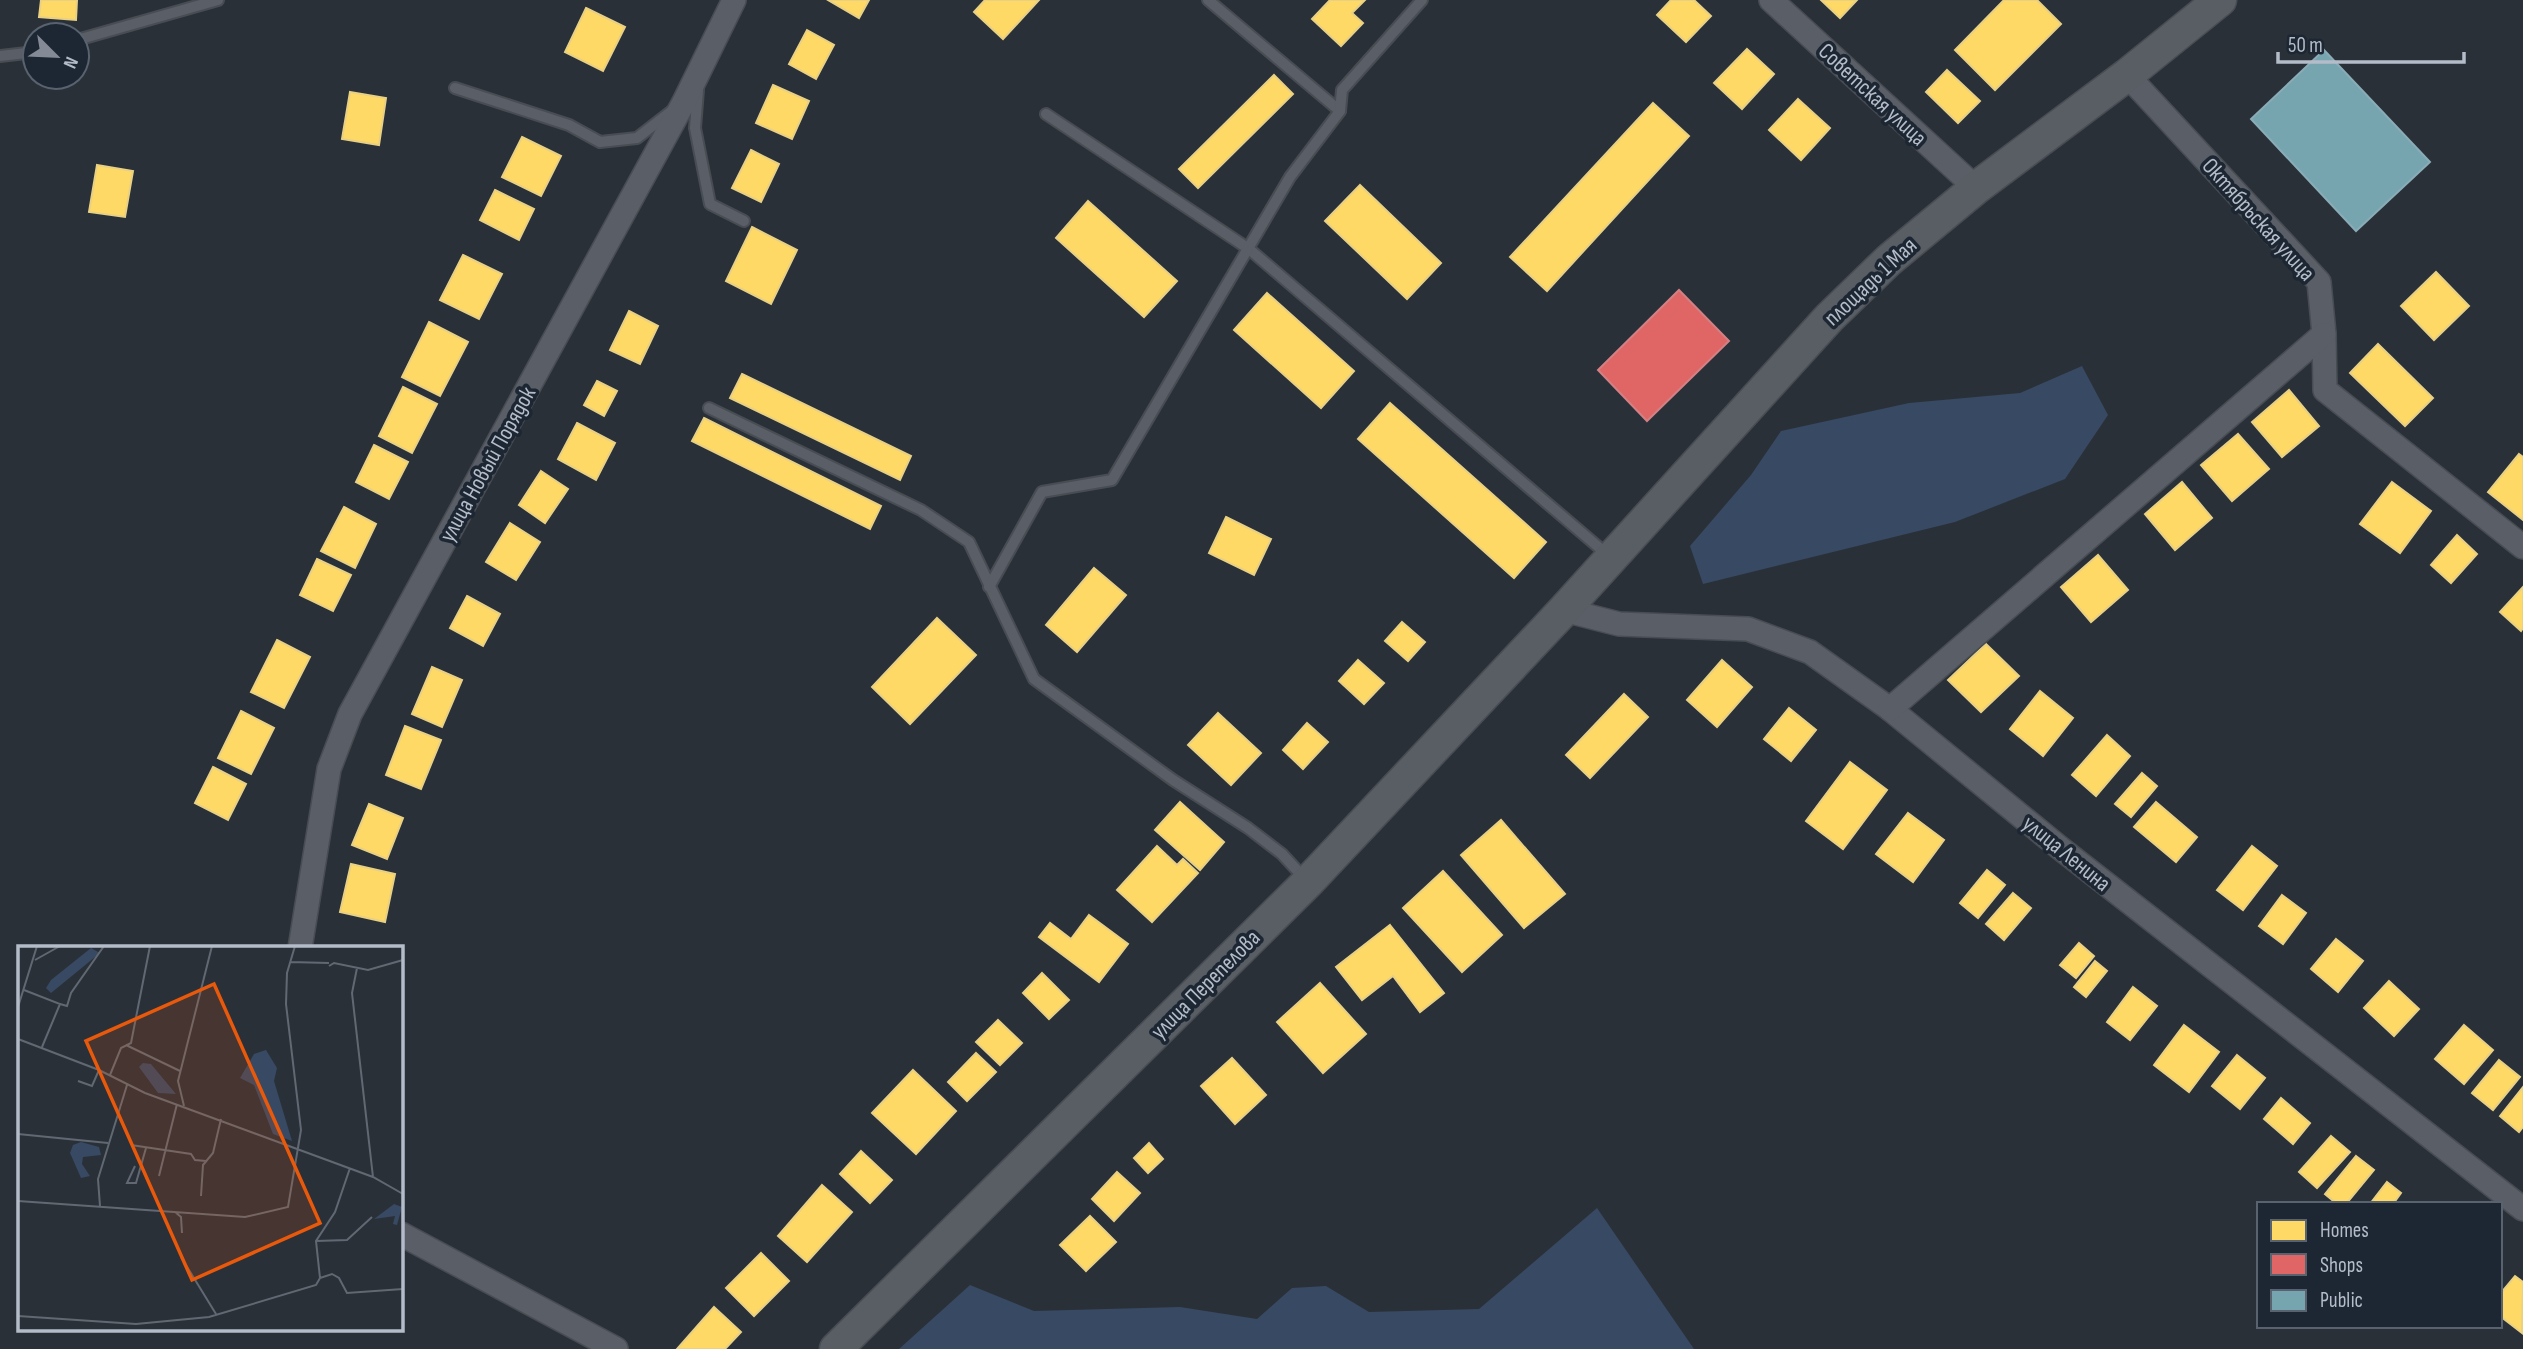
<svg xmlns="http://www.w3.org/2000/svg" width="2523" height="1349" viewBox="0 0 2523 1349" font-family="'Sofia Sans Condensed',sans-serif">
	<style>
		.water { fill: #384963 }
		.homes { fill: #ffd966; stroke: #e8d084; stroke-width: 2 }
		.shops { fill: #e06666; stroke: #d38084; stroke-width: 2 }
		.public { fill: #76a5af; stroke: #89acb7; stroke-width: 2 }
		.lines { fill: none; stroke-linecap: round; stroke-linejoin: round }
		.lane-casing { stroke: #484c53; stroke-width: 14 }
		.street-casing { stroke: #484c53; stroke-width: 26 }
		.secondary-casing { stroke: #484c53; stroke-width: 35 }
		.lane { stroke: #5a5e66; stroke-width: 10 }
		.street { stroke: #5a5e66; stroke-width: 23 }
		.secondary { stroke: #595d64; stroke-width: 32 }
		.labels { text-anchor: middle; stroke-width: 7; stroke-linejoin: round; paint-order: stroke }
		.street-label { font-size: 23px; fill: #b4bcc9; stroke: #1d2633 }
		.inset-road { fill: none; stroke: #616872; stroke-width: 2 }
		.view { fill: #e8590c; fill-opacity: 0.15; stroke: #e8590c; stroke-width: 3.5 }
		.inset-edge { fill: none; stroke: #b4bcc9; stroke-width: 3.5 }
	</style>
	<rect width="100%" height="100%" fill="#2a3038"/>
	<g class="water">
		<polygon points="2082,366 2108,415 2065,479 1955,522 1703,584 1690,546 1751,475 1781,431 1909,403 2020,393"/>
		<polygon points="1597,1208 1694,1349 899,1349 970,1285 1034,1311 1180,1307 1257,1319 1292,1288 1326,1286 1369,1312 1479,1309"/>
	</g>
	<g class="homes">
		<polygon points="41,0 77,0 76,20 39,17"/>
		<polygon points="828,0 869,0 859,18"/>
		<polygon points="985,0 1039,0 1003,39 974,12"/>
		<polygon points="1330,0 1365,0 1352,13 1363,23 1341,46 1312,19"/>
		<polygon points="1671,0 1694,0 1711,16 1686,42 1657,15"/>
		<polygon points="1821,0 1857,0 1840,18"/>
		<polygon points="2004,0 2037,0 2061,24 1995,90 1955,50"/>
		<polygon points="586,8 625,27 603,71 565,52"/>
		<polygon points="807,30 834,45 816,79 789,64"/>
		<polygon points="1747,49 1774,74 1742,109 1714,83"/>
		<polygon points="1947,70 1980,101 1958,123 1926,92"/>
		<polygon points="1274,75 1293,94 1198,188 1179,169"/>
		<polygon points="773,85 809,101 792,139 756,123"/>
		<polygon points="350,92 386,98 379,145 342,139"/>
		<polygon points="1798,99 1830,128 1801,160 1769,130"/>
		<polygon points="1653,103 1689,136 1547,291 1510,257"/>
		<polygon points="522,137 561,156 541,196 502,177"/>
		<polygon points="751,150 779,164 761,202 732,188"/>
		<polygon points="97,165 133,171 125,217 89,212"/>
		<polygon points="1360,185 1441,263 1407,299 1325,221"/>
		<polygon points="495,190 534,209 519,240 480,220"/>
		<polygon points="1088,201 1177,281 1144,317 1056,238"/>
		<polygon points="752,227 797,250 771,304 726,281"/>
		<polygon points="463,255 502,274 479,319 440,300"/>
		<polygon points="2436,272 2469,306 2434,340 2401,306"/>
		<polygon points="1267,293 1354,371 1321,408 1234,330"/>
		<polygon points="629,311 658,326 640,364 610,350"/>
		<polygon points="429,322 468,342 440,396 402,377"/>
		<polygon points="2378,344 2433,398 2405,426 2350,373"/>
		<polygon points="742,374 911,456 900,480 730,398"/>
		<polygon points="597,381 617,391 604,416 584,405"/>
		<polygon points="403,387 437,404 412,453 379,436"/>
		<polygon points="2289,390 2319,426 2282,457 2252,422"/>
		<polygon points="1390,403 1546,542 1514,578 1358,439"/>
		<polygon points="704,418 881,506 870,529 692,441"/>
		<polygon points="577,423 615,443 596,480 558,459"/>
		<polygon points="2238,434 2269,469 2232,501 2201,465"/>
		<polygon points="374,445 408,462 389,499 356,482"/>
		<polygon points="2519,454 2523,457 2523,520 2488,492"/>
		<polygon points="541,471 568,489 545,523 519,505"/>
		<polygon points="2182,482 2212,518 2175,550 2145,514"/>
		<polygon points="2392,482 2431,511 2400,553 2360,524"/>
		<polygon points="344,507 376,524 355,568 321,551"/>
		<polygon points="1226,517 1271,539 1254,575 1209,553"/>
		<polygon points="510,523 540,542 516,580 486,562"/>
		<polygon points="2457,535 2477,554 2451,583 2431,565"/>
		<polygon points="2098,555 2128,590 2091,622 2061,587"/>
		<polygon points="317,559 351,575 333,611 300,595"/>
		<polygon points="1094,568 1126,595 1077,652 1046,625"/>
		<polygon points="2523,587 2523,628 2521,631 2500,612"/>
		<polygon points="467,596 500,614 483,646 450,628"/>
		<polygon points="937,618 976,655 910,724 872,687"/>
		<polygon points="1402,622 1425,642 1408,661 1385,641"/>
		<polygon points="277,640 310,657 284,708 251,692"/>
		<polygon points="1986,644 2019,676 1981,712 1948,680"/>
		<polygon points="1358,660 1384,683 1364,704 1339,681"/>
		<polygon points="1722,660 1752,687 1717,727 1687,700"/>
		<polygon points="432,667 462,680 442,727 412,714"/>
		<polygon points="2040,691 2073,718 2043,756 2010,729"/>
		<polygon points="1624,694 1648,717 1590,778 1566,755"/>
		<polygon points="1789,708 1816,730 1791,761 1764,739"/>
		<polygon points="241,711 274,728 251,774 218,758"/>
		<polygon points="1218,713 1261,753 1231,785 1188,745"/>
		<polygon points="1307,723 1328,742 1303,769 1283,750"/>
		<polygon points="405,726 441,740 421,789 386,775"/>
		<polygon points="2107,735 2130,756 2096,796 2072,775"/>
		<polygon points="1850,762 1887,790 1843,849 1806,821"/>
		<polygon points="213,767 246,784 228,820 195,803"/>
		<polygon points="2142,773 2157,786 2131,817 2115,804"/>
		<polygon points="1180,802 1224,842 1200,870 1155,830"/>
		<polygon points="2156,802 2197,837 2176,862 2134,827"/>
		<polygon points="369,804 403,818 387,859 352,845"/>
		<polygon points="1908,813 1944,840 1913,882 1876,854"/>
		<polygon points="1501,820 1565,894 1524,928 1461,855"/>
		<polygon points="1157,846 1177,865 1183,859 1198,873 1152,922 1117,890"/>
		<polygon points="2252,846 2277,866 2243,910 2217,890"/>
		<polygon points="351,864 395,874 385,922 340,912"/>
		<polygon points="1987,870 2005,885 1978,918 1960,903"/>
		<polygon points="1443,871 1502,935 1462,972 1403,908"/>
		<polygon points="2013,893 2031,908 2004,940 1986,924"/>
		<polygon points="2282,895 2306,913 2283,944 2259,926"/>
		<polygon points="1089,915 1128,944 1099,982 1039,937 1050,923 1071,939"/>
		<polygon points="1390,925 1444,993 1420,1012 1393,976 1362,1000 1336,967"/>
		<polygon points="2336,939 2363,961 2338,992 2311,969"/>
		<polygon points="2079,943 2094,956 2076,978 2060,965"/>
		<polygon points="2095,961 2107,971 2086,997 2074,987"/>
		<polygon points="1042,973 1069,1000 1049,1019 1023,993"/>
		<polygon points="2389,981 2419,1009 2394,1036 2364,1008"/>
		<polygon points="1320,983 1366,1034 1323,1073 1277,1022"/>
		<polygon points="2133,987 2157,1006 2130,1040 2107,1022"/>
		<polygon points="998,1020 1022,1043 1000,1065 976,1042"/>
		<polygon points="2184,1025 2219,1052 2189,1092 2154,1065"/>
		<polygon points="2464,1025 2493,1050 2464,1084 2435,1059"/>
		<polygon points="976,1053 996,1072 967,1101 948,1082"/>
		<polygon points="2237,1055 2265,1078 2240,1109 2212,1086"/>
		<polygon points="1232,1058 1266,1095 1235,1124 1201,1086"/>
		<polygon points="2499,1060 2520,1077 2493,1110 2472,1093"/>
		<polygon points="913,1070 956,1111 916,1154 872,1113"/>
		<polygon points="2523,1087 2523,1127 2519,1132 2500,1116"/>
		<polygon points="2281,1098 2310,1123 2293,1144 2264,1119"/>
		<polygon points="2331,1136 2350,1152 2317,1188 2299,1172"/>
		<polygon points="1149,1143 1163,1159 1148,1173 1134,1158"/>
		<polygon points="861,1151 892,1180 870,1203 840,1174"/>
		<polygon points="2356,1156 2374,1170 2346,1204 2337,1204 2325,1194"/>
		<polygon points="1117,1172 1140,1193 1114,1221 1092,1199"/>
		<polygon points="2387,1182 2401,1193 2393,1204 2370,1204"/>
		<polygon points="822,1185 852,1212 807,1262 778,1236"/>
		<polygon points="1090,1216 1116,1242 1086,1271 1060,1245"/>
		<polygon points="761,1253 789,1281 754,1316 726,1288"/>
		<polygon points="2515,1276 2523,1282 2522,1333 2500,1316 2500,1294"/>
		<polygon points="714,1307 741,1332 725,1349 677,1349"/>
	</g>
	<polygon class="shops" points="1679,290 1729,341 1647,421 1598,370"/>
	<polygon class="public" points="2324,50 2430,162 2356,231 2251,119"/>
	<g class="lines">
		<defs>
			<g id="lane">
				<polyline points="1208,0 1340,111"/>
				<polyline points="77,40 218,0"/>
				<polyline points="0,56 35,52"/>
				<polyline points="455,88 569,125 600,142 637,138 673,110"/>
				<polyline points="698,90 695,128 710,204 744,221"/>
				<polyline points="1046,114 1249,249 1609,556"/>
				<polyline points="709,408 921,510 969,542 1034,679 1173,780 1248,828 1282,854 1306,880"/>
				<polyline points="989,587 1042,492 1112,480 1290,177 1340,111 1342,90 1422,0"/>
			</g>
			<g id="street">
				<polyline points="1771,0 1976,188"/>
				<polyline points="2127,75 2319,282 2324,334 2325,390 2523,547"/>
				<polyline points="1564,610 1619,624 1748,629 1810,652 1890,709 2060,848 2523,1209"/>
				<polyline points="1890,709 2324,334"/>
				<polyline points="300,948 329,769 350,714 684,102 734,0"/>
				<polyline points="401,1234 616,1349"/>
			</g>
			<polyline id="secondary" points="836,1349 1308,882 1564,610 1829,318 1889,260 1976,188 2127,75 2220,0"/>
		</defs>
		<use href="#lane" class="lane-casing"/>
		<use href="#street" class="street-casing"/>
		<use href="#secondary" class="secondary-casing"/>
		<use href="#lane" class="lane"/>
		<use href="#street" class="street"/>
		<use href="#secondary" class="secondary"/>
	</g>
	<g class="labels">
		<g class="street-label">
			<text transform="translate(1873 94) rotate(43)" y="8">Советская улица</text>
			<text transform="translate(2259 219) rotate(48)" y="8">Октябрьская улица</text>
			<text transform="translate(1870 281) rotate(-43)" y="8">площадь 1 Мая</text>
			<text transform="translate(487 464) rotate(-61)" y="8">улица Новый Порядок</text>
			<text transform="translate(2067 853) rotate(39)" y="8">улица Ленина</text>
			<text transform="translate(1205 984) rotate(-45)" y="8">улица Перепелова</text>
		</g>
	</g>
	<g transform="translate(18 946)">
		<rect width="385" height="385" fill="#2a3038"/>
		<path d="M73,2L82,7L33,47L28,42L33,34ZM248,104L259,122L256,135L274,195L255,188L236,139L222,132L236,108ZM125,117L133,118L158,148L140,147L121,121ZM63,196L81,201L83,209L65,211L64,218L72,230L63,232L52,207L55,199ZM376,258L384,261L379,279L375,278L377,270L356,273Z" fill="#384963"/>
		<path class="inset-road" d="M17,14L42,0M272,16L311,17M311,20L316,17L350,24L385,14M339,22L334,47L355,231M6,44L42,58L24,101M42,58L49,60L53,47L86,0M0,61L19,0M0,93L81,124L127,147L355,231L385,248M108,99L162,125M92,129L103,102L113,97L132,0M60,135L74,140L81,124M166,160L160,135L194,0M0,188L90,197M113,199L173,208L177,214L188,215M117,220L109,237H118L128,202M141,230L159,158M183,250L185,219L195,207L203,173M0,255L227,271L270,261L283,184L268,58L269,27L277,0M82,260L80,233L109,139M157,266L163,271L164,287M298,295L329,294L354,271M163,311L198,368M302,332L314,328L321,332L329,347L385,343M0,370L118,378L191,371L298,339L302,332L298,295L317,266L332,222"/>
		<path class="view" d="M196,38L302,277L174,334L68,95Z"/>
		<rect width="385" height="385" class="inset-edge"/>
	</g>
	<rect x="2257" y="1202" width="245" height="126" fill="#1d2633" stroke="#59626f" stroke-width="2"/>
	<rect x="2271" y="1220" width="35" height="21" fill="#ffd966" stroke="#59626f" stroke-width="2"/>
	<text x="2320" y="1237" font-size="21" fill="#b4bcc9">Homes</text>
	<rect x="2271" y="1254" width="35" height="21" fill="#e06666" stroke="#59626f" stroke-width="2"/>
	<text x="2320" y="1272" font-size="21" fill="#b4bcc9">Shops</text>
	<rect x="2271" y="1290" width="35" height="21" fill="#76a5af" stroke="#59626f" stroke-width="2"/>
	<text x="2320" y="1307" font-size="21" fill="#b4bcc9">Public</text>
	<g transform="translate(56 56) rotate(114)"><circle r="33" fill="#1d2633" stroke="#59626f" stroke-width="2"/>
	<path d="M0-5L12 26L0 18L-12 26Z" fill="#848b96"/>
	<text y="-10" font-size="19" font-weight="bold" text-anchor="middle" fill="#b4bcc9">N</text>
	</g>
	<path d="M2278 52v10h186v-10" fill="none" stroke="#b4bcc9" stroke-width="3.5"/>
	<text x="2288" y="52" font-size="21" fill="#b4bcc9" stroke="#1d2633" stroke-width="5" paint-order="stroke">50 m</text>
</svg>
